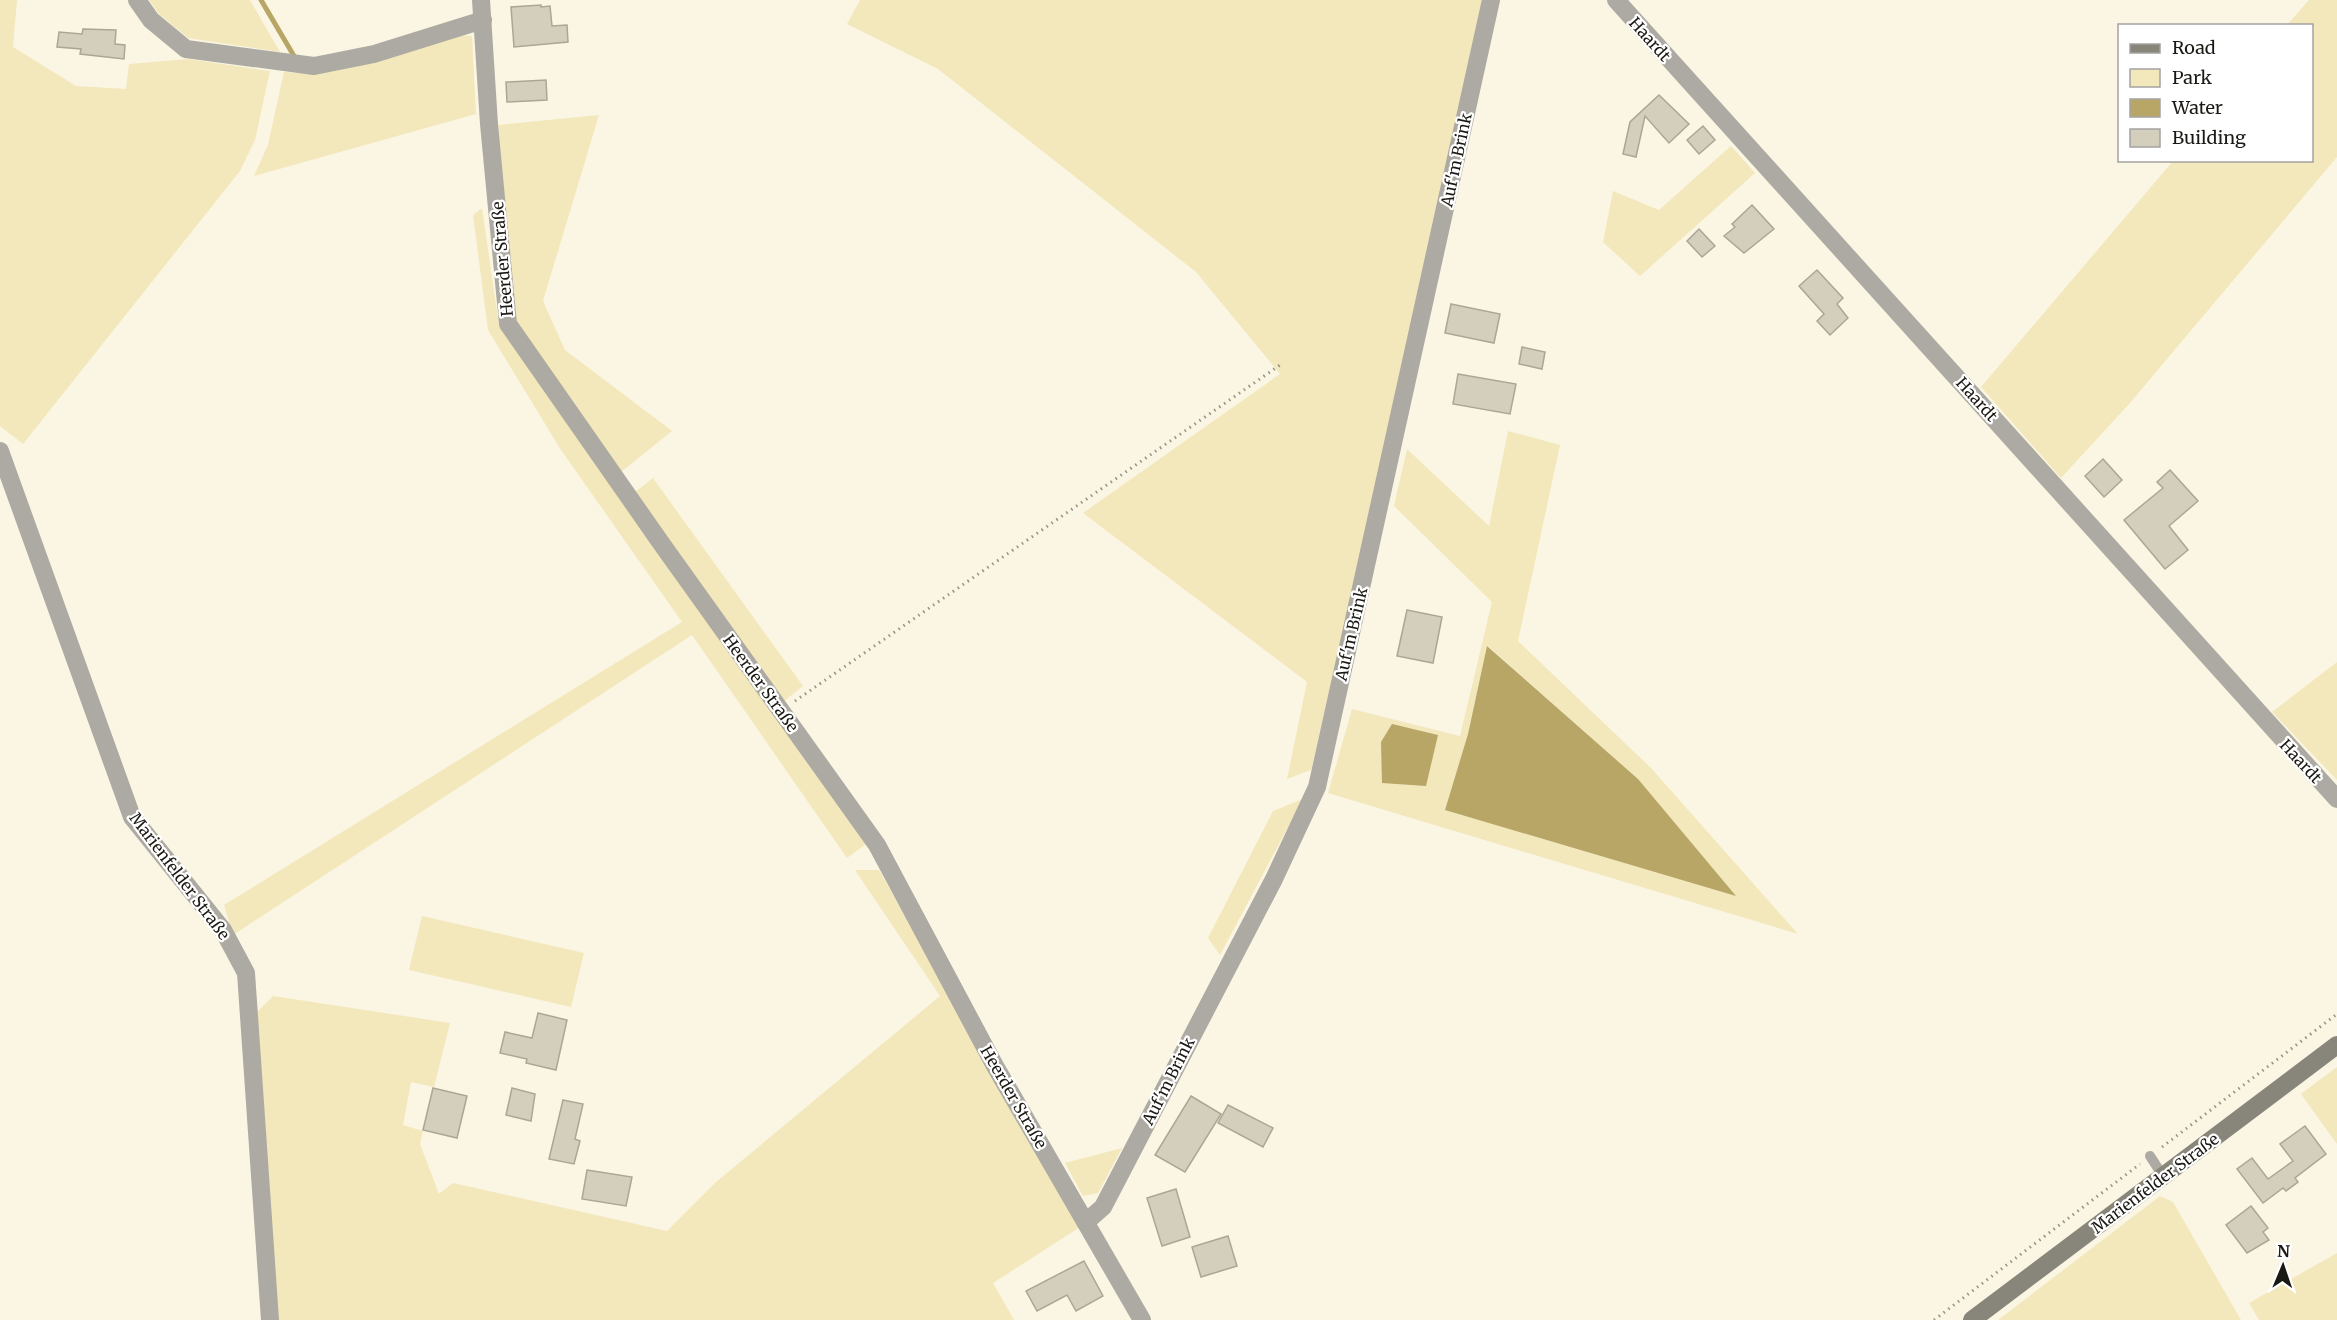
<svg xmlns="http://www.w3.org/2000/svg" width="2337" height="1320" viewBox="0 0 2337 1320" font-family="Merriweather,serif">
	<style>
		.green { fill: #f3e7bc; fill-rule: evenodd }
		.water { fill: #b7a666 }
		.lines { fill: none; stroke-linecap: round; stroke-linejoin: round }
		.stream { stroke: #b7a666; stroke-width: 5 }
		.building { fill: #d4cfbd; stroke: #aba695; stroke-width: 1.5 }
		.path { stroke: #979386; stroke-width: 3; stroke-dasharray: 1.5 4.5; stroke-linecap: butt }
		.service { stroke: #acaaa2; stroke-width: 10 }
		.minor { stroke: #acaaa2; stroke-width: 18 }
		.secondary { stroke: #88857a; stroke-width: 18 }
		.labels { text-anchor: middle; stroke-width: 4.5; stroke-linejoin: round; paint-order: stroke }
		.street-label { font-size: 16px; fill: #1b1913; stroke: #fff }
	</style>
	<rect width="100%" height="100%" fill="#fbf6e3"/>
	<g class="green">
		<polygon points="0,0 17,0 13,47 76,86 126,89 129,64 188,59 270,71 255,140 240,171 23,444 0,426"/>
		<polygon points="149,0 250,0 280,52 188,38 159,14"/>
		<polygon points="860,0 1483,0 1391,422 1311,770 1287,779 1307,682 1083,513 1280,374 1196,272 938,69 847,24"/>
		<polygon points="2309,0 2337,0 2337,157 2130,403 2061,478 1981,387 2173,161 2312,160 2312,26 2287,25"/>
		<polygon points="456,35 472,36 476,114 254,176 268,145 284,72 313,74"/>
		<polygon points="599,115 543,301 565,350 672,431 621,472 516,321 498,125"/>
		<polygon points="1731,146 1755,173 1640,276 1603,242 1613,191 1659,210"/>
		<polygon points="482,208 499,325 866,844 847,858 692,635 233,935 224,905 682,622 561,450 488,330 473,215"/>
		<path d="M1508,431L1560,445L1518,641L1651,768L1798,934L1328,793L1352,709L1460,736L1492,602L1394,506L1407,449L1489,526ZM1487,646H1488L1638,779L1445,810L1468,734Z"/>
		<polygon points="653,478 803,686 783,702 635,492"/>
		<polygon points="2337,662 2337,780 2272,712"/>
		<polygon points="1303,799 1220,955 1208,938 1273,811"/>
		<polygon points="855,870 879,870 1080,1227 993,1283 1014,1320 278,1320 256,1013 273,996 450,1023 434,1087 411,1082 403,1125 423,1131 420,1144 439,1194 453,1183 667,1231 716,1182 940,996"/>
		<polygon points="422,916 584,953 571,1007 409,970"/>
		<polygon points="2337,1067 2337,1144 2301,1094"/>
		<polygon points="1122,1148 1098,1193 1083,1196 1065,1163"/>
		<polygon points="2160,1196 2173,1202 2241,1320 1998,1320"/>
		<polygon points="2337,1253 2337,1320 2259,1320 2249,1303"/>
	</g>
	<g class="water">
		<polygon points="1487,646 1638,779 1736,896 1445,810 1468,734"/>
		<polygon points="1392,724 1438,735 1426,786 1382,783 1381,742"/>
	</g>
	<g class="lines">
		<polyline class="stream" points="261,0 294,56"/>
	</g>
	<g class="building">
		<polygon points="541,5 541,7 550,6 552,26 567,25 568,42 514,47 511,7"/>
		<polygon points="83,29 116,30 115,44 125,45 124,59 80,54 81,49 57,47 59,32 82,34"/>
		<polygon points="546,80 547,100 507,102 506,82"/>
		<polygon points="1659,95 1689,124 1669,143 1645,116 1636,157 1623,154 1630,122"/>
		<polygon points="1703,126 1715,140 1699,154 1687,140"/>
		<polygon points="1752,205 1774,229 1744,253 1724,236 1735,227 1732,224"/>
		<polygon points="1699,229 1715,246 1702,257 1687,241"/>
		<polygon points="1817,270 1843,298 1837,304 1848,318 1830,335 1817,321 1824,314 1799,286"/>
		<polygon points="1451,304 1500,314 1494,343 1445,333"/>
		<polygon points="1522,347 1545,352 1542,369 1519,364"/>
		<polygon points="1458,374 1516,384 1510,414 1453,404"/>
		<polygon points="2103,459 2122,480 2104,497 2085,476"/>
		<polygon points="2170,470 2198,501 2169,526 2188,550 2165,569 2124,520 2163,488 2157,482"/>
		<polygon points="1407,610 1442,617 1433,663 1397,656"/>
		<polygon points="538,1013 567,1020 556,1070 526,1063 527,1059 500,1053 505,1032 532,1038"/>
		<polygon points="433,1088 467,1096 457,1138 423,1130"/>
		<polygon points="512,1088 535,1094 531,1121 506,1115"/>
		<polygon points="1191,1096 1221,1114 1185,1172 1155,1155"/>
		<polygon points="563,1100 583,1104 575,1139 580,1141 574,1164 549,1159"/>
		<polygon points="1228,1105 1273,1128 1263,1147 1218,1123"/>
		<polygon points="2305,1126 2326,1154 2295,1178 2298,1182 2286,1191 2283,1188 2263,1203 2237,1169 2252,1158 2268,1179 2293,1161 2280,1144"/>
		<polygon points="587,1170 632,1177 626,1206 582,1199"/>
		<polygon points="1176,1189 1190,1237 1162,1246 1147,1198"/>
		<polygon points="2251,1206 2268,1228 2263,1232 2269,1240 2247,1253 2226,1225"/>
		<polygon points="1228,1236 1237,1266 1201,1277 1192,1247"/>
		<polygon points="1084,1261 1103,1296 1076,1311 1067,1295 1037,1311 1026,1291"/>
	</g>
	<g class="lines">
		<g class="path">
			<polyline points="795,701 1280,365"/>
			<polyline points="2162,1147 2337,1014"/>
			<polyline points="1934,1320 2140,1164"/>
		</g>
		<polyline class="service" points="2150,1156 2163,1176"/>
		<g class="minor">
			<polyline points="137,0 151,20 186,49 314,66 374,54 483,20"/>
			<polyline points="481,0 489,124 508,324 661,543 877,845 995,1066 1142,1320"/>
			<polyline points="1616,0 2337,799"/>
			<polyline points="0,451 132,817 223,930 246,973 270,1320"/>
			<polyline points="1087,1221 1103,1207 1274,879 1317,787 1491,0"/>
		</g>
		<polyline class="secondary" points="1972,1320 2337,1045"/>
	</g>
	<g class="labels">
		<g class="street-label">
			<text transform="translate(1650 39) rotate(48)" y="6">Haardt</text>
			<text transform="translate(1456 160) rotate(-78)" y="6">Auf'm Brink</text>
			<text transform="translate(502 259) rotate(-95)" y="6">Heerder Straße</text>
			<text transform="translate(1977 399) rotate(48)" y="6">Haardt</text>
			<text transform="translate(1351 634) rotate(-77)" y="6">Auf'm Brink</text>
			<text transform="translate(761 683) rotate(54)" y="6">Heerder Straße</text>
			<text transform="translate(2301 761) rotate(47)" y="6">Haardt</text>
			<text transform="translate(180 876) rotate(53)" y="6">Marienfelder Straße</text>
			<text transform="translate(1168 1081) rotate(-63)" y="6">Auf'm Brink</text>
			<text transform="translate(1014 1097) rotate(60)" y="6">Heerder Straße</text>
			<text transform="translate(2155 1183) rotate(-37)" y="6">Marienfelder Straße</text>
		</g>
	</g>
	<rect x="2118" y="24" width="195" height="138" fill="#ffffff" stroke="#a4a3a1" stroke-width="1.5"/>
	<rect x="2130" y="44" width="30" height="9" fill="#88857a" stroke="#a4a3a1" stroke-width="1.5"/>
	<text x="2172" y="54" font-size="18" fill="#1b1913">Road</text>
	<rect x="2130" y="69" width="30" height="18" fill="#f3e7bc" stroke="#a4a3a1" stroke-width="1.5"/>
	<text x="2172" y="84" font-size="18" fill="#1b1913">Park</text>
	<rect x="2130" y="99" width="30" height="18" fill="#b7a666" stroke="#a4a3a1" stroke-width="1.5"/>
	<text x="2172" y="114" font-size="18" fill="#1b1913">Water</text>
	<rect x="2130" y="129" width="30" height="18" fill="#d4cfbd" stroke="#a4a3a1" stroke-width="1.5"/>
	<text x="2172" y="144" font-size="18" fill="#1b1913">Building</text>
	<g transform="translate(2283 1266) rotate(2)" stroke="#ffffff" stroke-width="4.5" paint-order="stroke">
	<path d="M0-4.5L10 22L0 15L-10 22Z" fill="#1b1913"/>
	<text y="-9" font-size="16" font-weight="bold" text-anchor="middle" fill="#1b1913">N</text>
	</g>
</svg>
